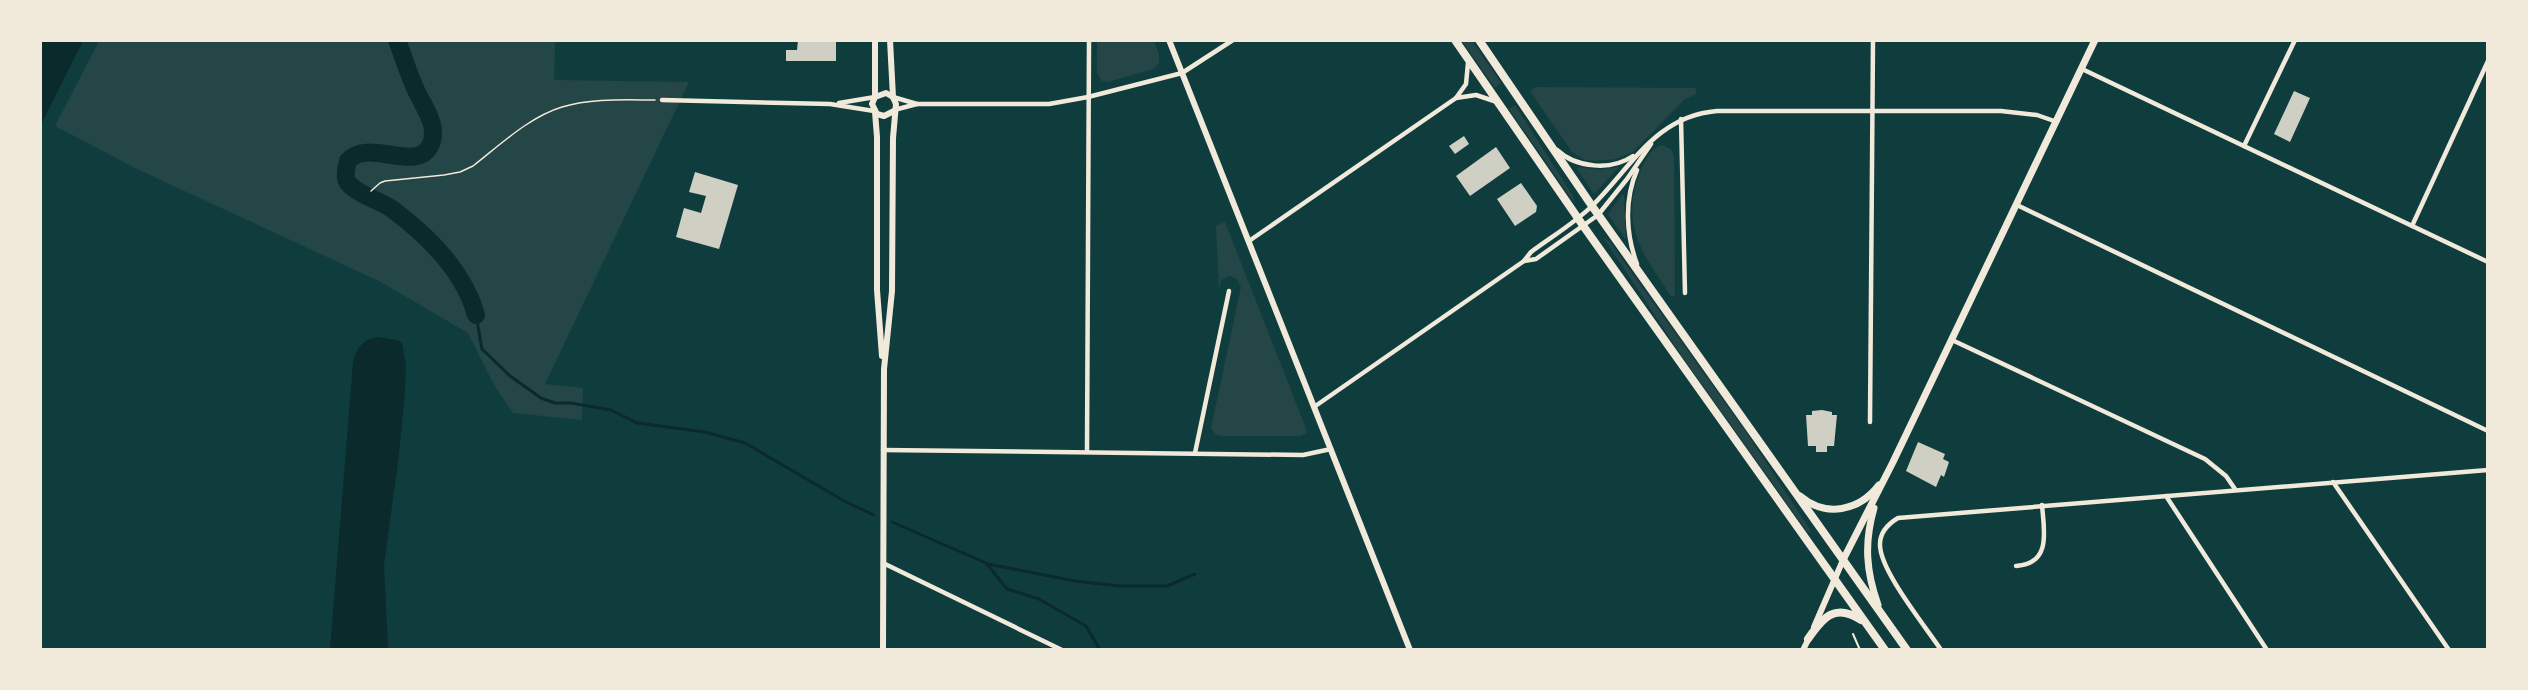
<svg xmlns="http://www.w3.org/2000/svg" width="2528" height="690" viewBox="0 0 2528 690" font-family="Figtree,sans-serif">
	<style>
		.green { fill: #244646 }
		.water { fill: #0a2a2b }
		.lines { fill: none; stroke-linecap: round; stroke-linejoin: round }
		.stream { stroke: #0a2a2b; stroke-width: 3 }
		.river { stroke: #0a2a2b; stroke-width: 18 }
		.building { fill: #cfcfc3 }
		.path { stroke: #f1e9da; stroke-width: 1.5 }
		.service { stroke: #f1e9da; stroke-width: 2 }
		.minor { stroke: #f1e9da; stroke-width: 4.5 }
		.tertiary { stroke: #f1e9da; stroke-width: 6 }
		.secondary { stroke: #f1e9da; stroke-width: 7 }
		.trunk { stroke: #f1e9da; stroke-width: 8 }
	</style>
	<rect width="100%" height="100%" fill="#0f3d3e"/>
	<g class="green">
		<polygon points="99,41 555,41 554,80 689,82 545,384 583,388 582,420 513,413 494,385 468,333 379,281 139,170 55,126"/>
		<polygon points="1097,41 1154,41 1159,54 1159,63 1153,69 1108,82 1102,81 1097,73"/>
		<polygon points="1462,41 1472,41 1501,83 1495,88"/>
		<polygon points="1536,87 1696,88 1696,94 1684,100 1633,152 1616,159 1596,161 1585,160 1572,152 1530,91"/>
		<polygon points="1515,105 1573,196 1575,204 1509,109"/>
		<path d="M1661,145L1671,149L1674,157L1675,297L1671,296C1644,255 1620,227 1639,175C1643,164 1649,150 1661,145Z"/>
		<polygon points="1578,167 1600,170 1619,167 1594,194 1577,169"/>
		<polygon points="1624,195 1626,238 1625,239 1608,214 1621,196"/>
		<polygon points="1225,222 1305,426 1306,433 1301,436 1221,436 1216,435 1211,428 1241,287 1237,279 1229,276 1221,280 1219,289 1216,226"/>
		<polygon points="1603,237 1610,242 1746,432 1811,531 1808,533 1679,352"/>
	</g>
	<g class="water">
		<polygon points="41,40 83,41 41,125 40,41"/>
		<path d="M378,337L397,340L402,343L406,365L405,391L399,455L384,565L388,649H330L353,362C356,348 363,339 378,337Z"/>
	</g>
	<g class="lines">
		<g class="stream">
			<polyline points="476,315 482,349 510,376 541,398 555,403 571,403 611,410 637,423 705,432 745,443 846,502 874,515"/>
			<polyline points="892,522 986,563 1007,589 1039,599 1086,626 1100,650"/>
			<polyline points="988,564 1075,581 1119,586 1167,586 1195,574"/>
		</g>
		<path class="river" d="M397,40C403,56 408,72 415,88C422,105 439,124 431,144C418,175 369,137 348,161C346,168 344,177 348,183C358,195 379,200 392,209C427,235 464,271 476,315"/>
	</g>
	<g class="building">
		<polygon points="798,40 836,40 836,61 786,61 786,50 797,50"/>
		<polygon points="2294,91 2310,98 2290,142 2274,134"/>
		<polygon points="1464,136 1469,144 1455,154 1449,146"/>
		<polygon points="1496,147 1510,168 1470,196 1456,176"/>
		<polygon points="695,172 738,185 719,249 676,237 684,208 701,213 706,196 689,192"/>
		<polygon points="1521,183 1537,206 1536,212 1515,226 1497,199"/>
		<polygon points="1822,410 1832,412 1832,415 1837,415 1834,446 1827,446 1827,452 1816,452 1816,446 1808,446 1806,415 1812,415 1812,411"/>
		<polygon points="1918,442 1945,454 1943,459 1949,462 1944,477 1941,475 1936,487 1906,471"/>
	</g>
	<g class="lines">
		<path class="path" d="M371,191L380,183L385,181L444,175L460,172L473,166C500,145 529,117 562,107C592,98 625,100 655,100"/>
		<polyline class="service" points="1853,634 1860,650"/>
		<g class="minor">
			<polyline points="2082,69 2488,262"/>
			<polyline points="893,97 917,104"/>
			<polyline points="1456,98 1476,95 1494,101"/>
			<polyline points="662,100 830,104 874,111"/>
			<polyline points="839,103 875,97"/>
			<polyline points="894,110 917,104 1049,104 1088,97 1182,73 1233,40"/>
			<polyline points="1681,119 1685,293"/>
			<polyline points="2244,146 2295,40"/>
			<path d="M1557,150C1576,168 1611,171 1633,156"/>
			<path d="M1637,170C1624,200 1626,235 1637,264"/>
			<polyline points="2017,205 2488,431"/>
			<polyline points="2412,226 2488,61"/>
			<polyline points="1249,241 1456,98 1466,84 1468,63"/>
			<polyline points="1524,261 1536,259 1598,215 1627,179 1651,144"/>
			<polyline points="1952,340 2205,459 2226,476 2235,489"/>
			<path d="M1314,407L1524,261L1531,252C1551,237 1575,223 1593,205C1632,166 1656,116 1717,111H2001L2037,115L2057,122"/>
			<polyline points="1870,422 1873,40"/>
			<polyline points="883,450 1303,455 1331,449"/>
			<polyline points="1087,452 1089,40"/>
			<polyline points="1195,453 1229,291"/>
			<polyline points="2333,482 2449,650"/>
			<polyline points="2166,496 2267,650"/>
			<polyline points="883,563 1062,650"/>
			<path d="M2016,566C2052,564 2044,530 2042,505"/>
			<path d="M1941,650C1926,627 1879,570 1880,544C1880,532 1888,524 1898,518L2488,470"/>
		</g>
		<g class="tertiary">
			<polyline points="875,40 875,97"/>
			<polyline points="890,40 893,97"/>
			<polyline points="1169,40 1410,650"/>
			<polyline points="875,112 877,137 877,290 882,356"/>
			<polyline points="1814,627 1843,560"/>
			<polyline points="883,650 884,369 892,291 893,138 896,104 893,97 886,93 875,97 872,104 877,114 884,116 894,111"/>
			<polyline points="1803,650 1810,636"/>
		</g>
		<g class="secondary">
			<path d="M1800,496C1826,518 1859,511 1879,485"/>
			<path d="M1874,508C1864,543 1866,571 1878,605"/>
			<polyline points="1843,560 1893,462 2095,40"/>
		</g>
		<g class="trunk">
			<polyline points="1455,40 1584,227 1885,650"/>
			<polyline points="1479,40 1592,206 1907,650"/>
			<path d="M1808,639C1823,617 1835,603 1861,620"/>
		</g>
	</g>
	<rect width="2528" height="690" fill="none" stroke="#f1e9da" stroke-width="84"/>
</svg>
